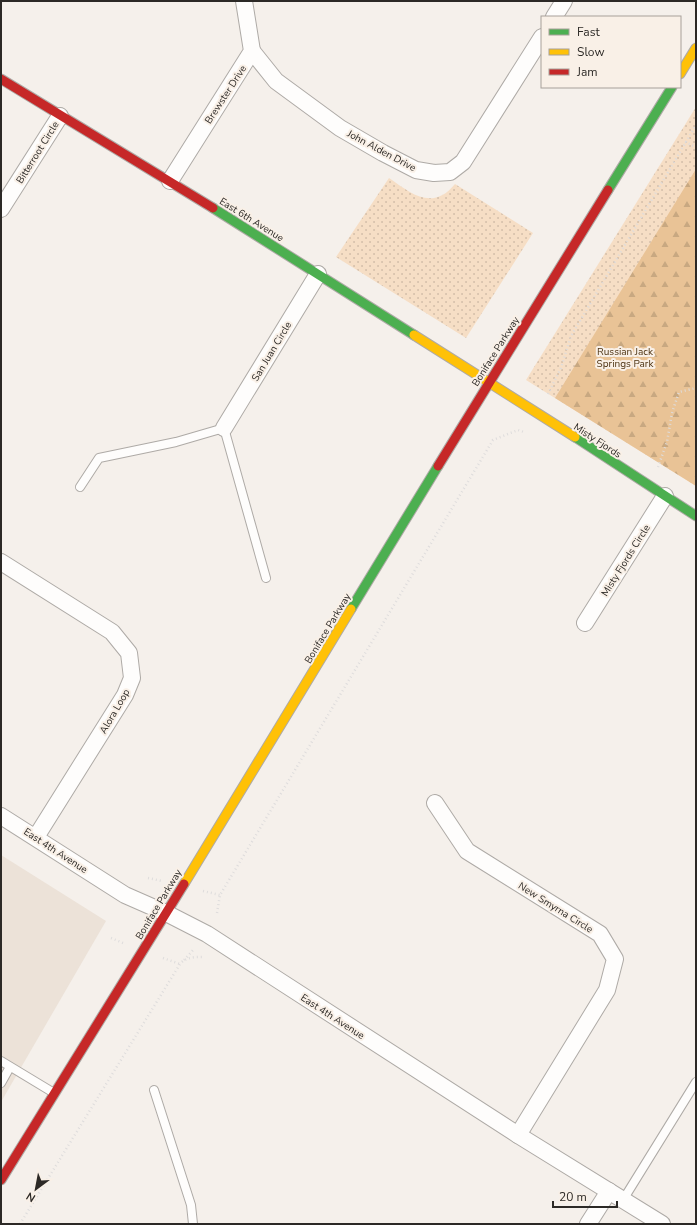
<svg xmlns="http://www.w3.org/2000/svg" width="697" height="1225" viewBox="0 0 697 1225" font-family="'Nunito Sans',sans-serif">
	<style>
		.built { fill: #ece2d8 }
		.grass { fill: url(#grass-dots) }
		.forest { fill: url(#forest-firs) }
		.lines { fill: none; stroke-linecap: round; stroke-linejoin: round }
		.lane-casing { stroke: #aeaaa6; stroke-width: 10 }
		.street-casing { stroke: #aeaaa6; stroke-width: 18 }
		.fast-casing { stroke: #aeaaa6; stroke-width: 11 }
		.slow-casing { stroke: #aeaaa6; stroke-width: 11 }
		.jam-casing { stroke: #aeaaa6; stroke-width: 11 }
		.path { stroke: #dedcdc; stroke-width: 2.5; stroke-dasharray: 1 3; stroke-linecap: butt }
		.lane { stroke: #fefdfc; stroke-width: 8 }
		.street { stroke: #fefdfc; stroke-width: 16 }
		.fast { stroke: #4caf50; stroke-width: 9 }
		.slow { stroke: #ffc107; stroke-width: 9 }
		.jam { stroke: #c62828; stroke-width: 9 }
		.labels { text-anchor: middle; stroke-width: 4; stroke-linejoin: round; paint-order: stroke }
		.street-label { font-size: 10px; fill: #2c2926; stroke: #f9f0e7 }
		.park-label { font-size: 10px; fill: #4c3211; stroke: #f9f0e7 }
	</style>
	<defs>
		<pattern id="grass-dots" width="8" height="8" patternUnits="userSpaceOnUse"><rect width="8" height="8" fill="#f6dec5"/><path d="M2 2h.1M6 6h.1" fill="none" stroke="#d3bea9" stroke-width="1.8" stroke-linecap="round"/></pattern>
		<pattern id="forest-firs" width="22" height="20" patternUnits="userSpaceOnUse"><rect width="22" height="20" fill="#e9c396"/><path d="M5 1l3.5 6h-7zM16 11l3.5 6h-7z" fill="#c8a881"/></pattern>
	</defs>
	<rect width="100%" height="100%" fill="#f5f0eb"/>
	<polygon class="built" points="1,855 106,921 1,1102"/>
	<g class="grass">
		<polygon points="696,107 696,486 526,380"/>
		<path d="M389,178C411,193 432,212 455,184L533,233L466,338L336,257Z"/>
	</g>
	<polygon class="forest" points="696,169 696,486 555,398"/>
	<g class="lines">
		<defs>
			<g id="lane">
				<polyline points="80,487 99,458 176,442 224,428 266,578"/>
				<polyline points="1,1061 54,1093"/>
				<polyline points="1,1083 10,1067"/>
				<polyline points="154,1090 191,1205 193,1224"/>
				<polyline points="623,1200 696,1082"/>
			</g>
			<g id="street">
				<polyline points="554,17 564,1"/>
				<polyline points="252,51 276,81 340,128 383,153 416,170 434,173 450,172 463,162 542,37"/>
				<polyline points="170,181 252,51 244,1"/>
				<polyline points="1,209 60,116"/>
				<polyline points="224,428 318,274"/>
				<polyline points="1,562 112,632 129,653 132,678 125,695 36,837"/>
				<polyline points="585,623 665,496"/>
				<polyline points="435,803 467,851 600,934 615,959 607,990 518,1135"/>
				<polyline points="1,816 125,895 166,913 207,934 518,1135 662,1224"/>
				<polyline points="588,1224 609,1191"/>
			</g>
			<g id="fast">
				<polyline points="608,190 672,87"/>
				<polyline points="213,208 414,335"/>
				<polyline points="575,437 696,516"/>
				<polyline points="351,609 438,466"/>
			</g>
			<g id="slow">
				<polyline points="680,74 696,48"/>
				<polyline points="414,335 575,437"/>
				<polyline points="184,884 351,609"/>
			</g>
			<g id="jam">
				<polyline points="1,79 213,208"/>
				<polyline points="438,466 608,190"/>
				<polyline points="1,1180 184,884"/>
			</g>
		</defs>
		<use href="#lane" class="lane-casing"/>
		<use href="#street" class="street-casing"/>
		<use href="#fast" class="fast-casing"/>
		<use href="#slow" class="slow-casing"/>
		<use href="#jam" class="jam-casing"/>
		<g class="path">
			<polyline points="685,142 696,147"/>
			<polyline points="548,394 561,368 571,336 696,125"/>
			<polyline points="658,467 667,442 672,413 679,392 696,388"/>
			<polyline points="148,878 162,881"/>
			<polyline points="203,891 220,895"/>
			<polyline points="217,913 220,895 493,440 518,430 524,432"/>
			<polyline points="111,938 123,943"/>
			<polyline points="163,958 180,964"/>
			<polyline points="184,960 194,949"/>
			<path d="M20,1224L180,964C186,957 194,957 203,957"/>
		</g>
		<use href="#lane" class="lane"/>
		<use href="#street" class="street"/>
		<use href="#fast" class="fast"/>
		<use href="#slow" class="slow"/>
		<use href="#jam" class="jam"/>
	</g>
	<g class="labels">
		<g class="street-label">
			<text transform="translate(225 94) rotate(-57)" y="4">Brewster Drive</text>
			<text transform="translate(382 150) rotate(28)" y="4">John Alden Drive</text>
			<text transform="translate(37 152) rotate(-58)" y="4">Bitterroot Circle</text>
			<text transform="translate(252 219) rotate(32)" y="4">East 6th Avenue</text>
			<text transform="translate(271 351) rotate(-59)" y="4">San Juan Circle</text>
			<text transform="translate(495 351) rotate(-58)" y="4">Boniface Parkway</text>
			<text transform="translate(598 440) rotate(33)" y="4">Misty Fjords</text>
			<text transform="translate(625 560) rotate(-58)" y="4">Misty Fjords Circle</text>
			<text transform="translate(327 628) rotate(-59)" y="4">Boniface Parkway</text>
			<text transform="translate(114 711) rotate(-60)" y="4">Alora Loop</text>
			<text transform="translate(56 850) rotate(33)" y="4">East 4th Avenue</text>
			<text transform="translate(158 904) rotate(-59)" y="4">Boniface Parkway</text>
			<text transform="translate(556 907) rotate(32)" y="4">New Smyrna Circle</text>
			<text transform="translate(333 1016) rotate(33)" y="4">East 4th Avenue</text>
		</g>
		<g class="park-label">
			<text x="625" y="355">Russian Jack<tspan x="625" dy="12">Springs Park</tspan></text>
		</g>
	</g>
	<rect width="697" height="1225" fill="none" stroke="#2c2926" stroke-width="4"/>
	<rect x="541" y="16" width="140" height="72" fill="#f9f0e7" stroke="#a7a09a"/>
	<rect x="549" y="29" width="20" height="6" fill="#4caf50" stroke="#a7a09a"/>
	<text x="577" y="36" font-size="12" fill="#2c2926">Fast</text>
	<rect x="549" y="49" width="20" height="6" fill="#ffc107" stroke="#a7a09a"/>
	<text x="577" y="56" font-size="12" fill="#2c2926">Slow</text>
	<rect x="549" y="69" width="20" height="6" fill="#c62828" stroke="#a7a09a"/>
	<text x="577" y="76" font-size="12" fill="#2c2926">Jam</text>
	<g transform="translate(36 1189) rotate(212)" stroke="#f9f0e7" stroke-width="3" paint-order="stroke">
	<path d="M0-3L7 15L0 10L-7 15Z" fill="#2c2926"/>
	<text y="-6" font-size="11" font-weight="bold" text-anchor="middle" fill="#2c2926">N</text>
	</g>
	<path d="M553 1201v6h64v-6" fill="none" stroke="#2c2926" stroke-width="2"/>
	<text x="559" y="1201" font-size="12" fill="#2c2926" stroke="#f9f0e7" stroke-width="3" paint-order="stroke">20 m</text>
</svg>
